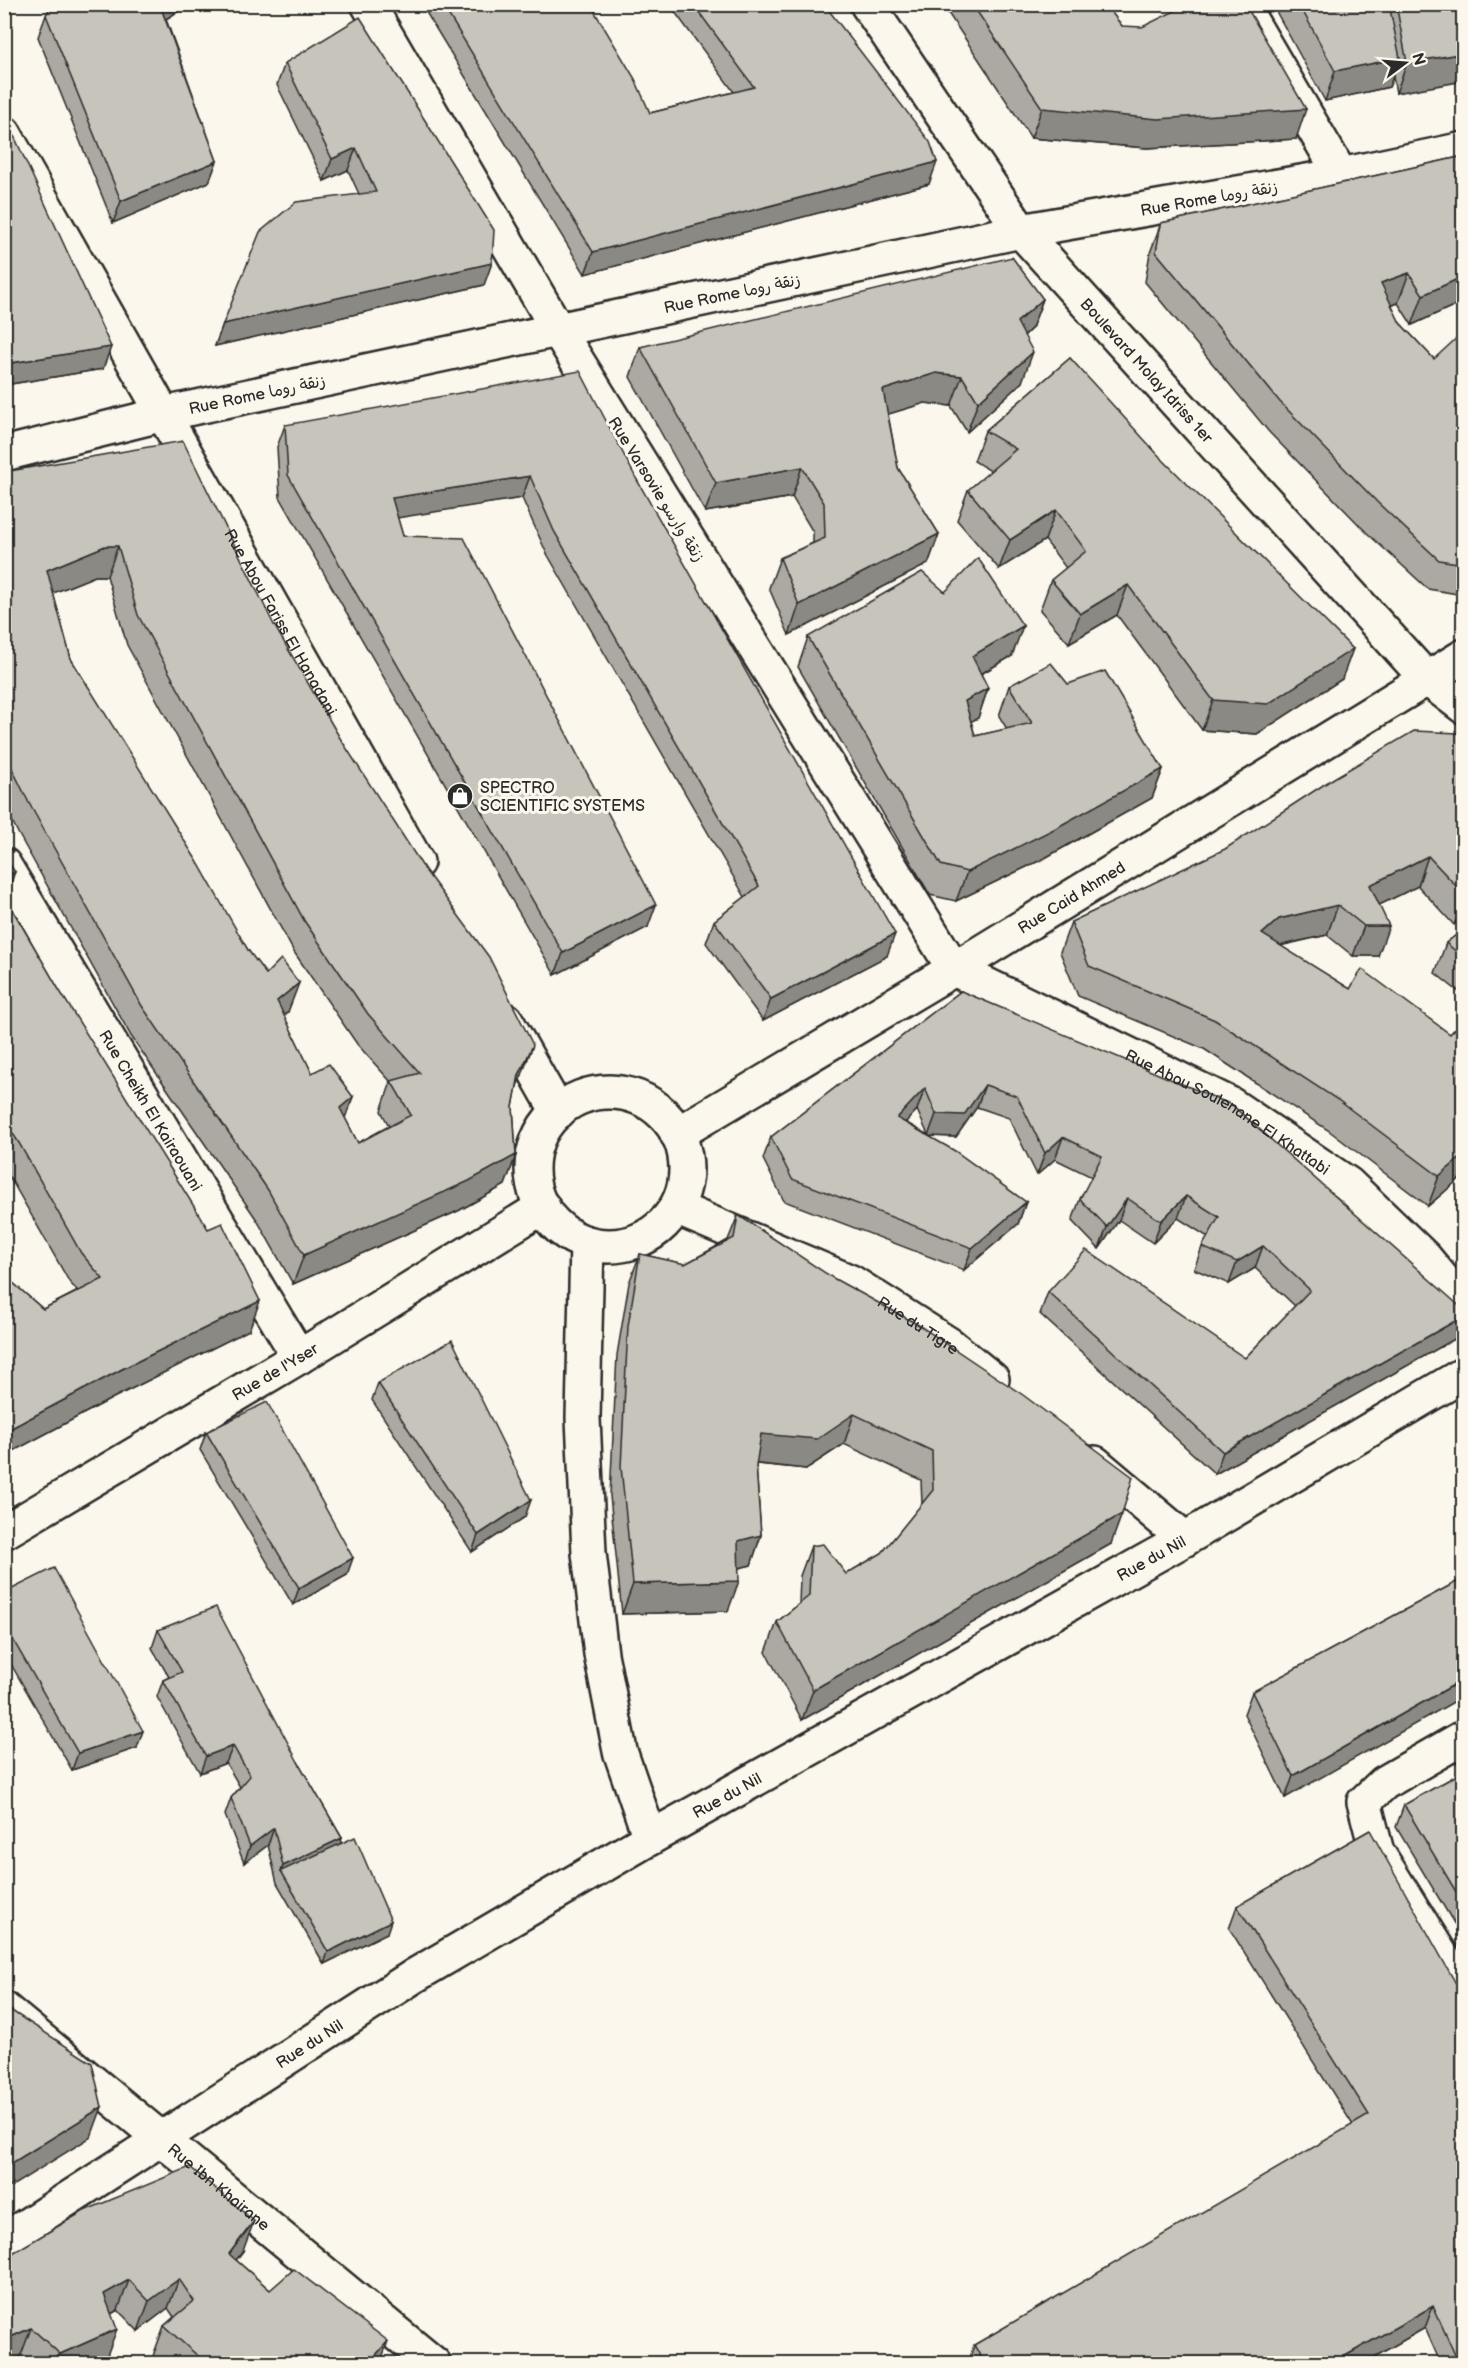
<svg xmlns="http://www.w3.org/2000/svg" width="1468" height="2368" viewBox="0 0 1468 2368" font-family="'Balsamiq Sans','Playpen Sans Arabic',sans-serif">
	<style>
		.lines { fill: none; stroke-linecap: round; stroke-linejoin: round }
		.street-casing { stroke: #2b2b2b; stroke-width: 38 }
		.secondary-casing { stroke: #2b2b2b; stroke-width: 38 }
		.street { stroke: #fbf7ec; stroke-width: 33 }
		.secondary { stroke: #fbf7ec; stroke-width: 33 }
		.wall { fill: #aba9a2; stroke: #2b2b2b; stroke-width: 1.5; fill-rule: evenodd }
		.shaded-wall { fill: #8b8984; stroke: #2b2b2b; stroke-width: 1.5 }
		.building { fill: #c7c4bc; stroke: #2b2b2b; stroke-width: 1.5; fill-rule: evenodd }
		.labels { text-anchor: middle; stroke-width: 6; stroke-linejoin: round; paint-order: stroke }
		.street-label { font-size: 16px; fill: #2b2b2b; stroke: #fbf7ec }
		.poi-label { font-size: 16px; fill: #2b2b2b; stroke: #fbf7ec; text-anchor: start }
	</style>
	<rect width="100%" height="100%" fill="#fbf7ec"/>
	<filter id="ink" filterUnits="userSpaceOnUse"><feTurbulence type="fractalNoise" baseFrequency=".0167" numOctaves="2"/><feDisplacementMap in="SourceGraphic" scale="12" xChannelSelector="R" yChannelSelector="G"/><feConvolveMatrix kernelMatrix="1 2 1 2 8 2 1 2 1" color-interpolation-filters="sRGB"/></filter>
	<g filter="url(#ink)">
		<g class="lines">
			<defs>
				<g id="street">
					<path id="s1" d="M368,4L558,330L954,969L1230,1104L1348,1184L1425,1258L1464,1305"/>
					<polyline points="1241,4 1341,175"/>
					<path id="s2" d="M4,133L417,862"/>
					<polyline points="4,454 164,414 1021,231 1341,175 1464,149"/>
					<path id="s3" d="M4,865L299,1357"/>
					<polyline points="506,1020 558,1112"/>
					<circle cx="609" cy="1169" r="77"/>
					<path id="s4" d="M677,1134L954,969L1464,656"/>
					<path id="s5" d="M676,1208L851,1282L950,1345L992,1379"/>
					<polyline points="587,1243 583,1418 589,1553 601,1654 620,1751 650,1838"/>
					<polyline points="1095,1463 1185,1539"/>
					<path id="s6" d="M4,1532L299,1357L543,1207"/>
					<polyline points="1464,1737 1384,1783 1364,1802 1377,1852 1464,1992"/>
					<path id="s7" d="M4,2009L434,2364"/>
					<path id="s8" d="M4,2240L414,1976L650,1838L1185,1539L1464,1374"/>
				</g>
				<g id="secondary">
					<path id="s9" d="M867,4L1021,231L1426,678L1464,707"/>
				</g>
			</defs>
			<use href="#street" class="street-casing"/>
			<use href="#secondary" class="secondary-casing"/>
			<use href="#street" class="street"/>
			<use href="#secondary" class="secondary"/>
		</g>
		<g class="wall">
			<polygon points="52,4 190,4 166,19 217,161 209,182 113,223 38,37 46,15"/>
			<polygon points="421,4 590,4 650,113 734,92 669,4 824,4 929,184 585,274"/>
			<polygon points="942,4 1105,4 1122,26 1296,139 1147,148 1031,138"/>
			<polygon points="1272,4 1464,4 1396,93 1393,77 1389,87 1325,101"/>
			<polygon points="285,63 484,285 215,346 223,324 359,194 348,170 324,181 277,85"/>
			<polygon points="4,114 103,369 4,385"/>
			<polygon points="1464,156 1464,301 1412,325 1398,303 1391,306 1400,323 1434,359 1464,338 1464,595 1428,589 1367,533 1269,432 1145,282 1150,253 1161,223"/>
			<polygon points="1043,299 1032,328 1024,336 1022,382 967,432 951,406 925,403 888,414 898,468 939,534 928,564 789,635 769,588 780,558 813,543 813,532 792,497 705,512 630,377 640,347"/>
			<polygon points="1070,358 1342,679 1257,734 1202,730 1117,615 1069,643 1040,610 1051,580 1066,568 1045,540 999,569 957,520 968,490 991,471 974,461 985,431"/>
			<polygon points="285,425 637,480 887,956 763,1021 706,943 714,921 745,897 546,552 522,498 397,517 403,536 648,927 555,975 280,497 277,447"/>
			<path d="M4,472L274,625L522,1075L517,1085L513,1107L516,1155L505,1185L458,1211L293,1284L257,1220L131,1036L18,833L4,804ZM95,576H107L127,645L294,952L357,1044L391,1082L381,1111L389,1126L358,1143L345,1118L312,1073L284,1016L288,1012L248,950L71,659L53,593Z"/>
			<polygon points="808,637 1012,656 981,674 988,688 978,718 971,721 975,736 1007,729 999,716 1009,686 1068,684 1163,769 1152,798 1043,859 956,901 930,895 798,667"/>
			<polygon points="1464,738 1464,915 1454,925 1418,886 1379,905 1378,956 1353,956 1327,935 1280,946 1350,989 1450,1034 1464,1020 1464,1175 1428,1206 1328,1130 1204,1049 1078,996 1060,952 1071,922"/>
			<polygon points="4,856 6,897 249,1330 113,1398 4,1456 4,1269 12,1282 43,1309 78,1291 70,1283 4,1167"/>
			<polygon points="1464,929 1464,996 1435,973 1446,943"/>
			<path d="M961,991L1464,1310V1325L1460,1336L1215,1474L1040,1314L1048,1292L1245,1358L1295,1306L1255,1268L1229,1284L1194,1269L1202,1247L1208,1237L1178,1218L1153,1243L1119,1220L1099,1249L1072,1221L1080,1199L1092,1177L1055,1159L1037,1175L1009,1118L977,1107L956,1137L928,1136L1026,1202L1018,1224L964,1270L784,1201L763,1159L771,1137ZM917,1110L928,1135L905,1122Z"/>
			<polygon points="738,1215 1111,1544 802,1720 766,1652 777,1622 799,1604 800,1576 811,1546 846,1574 882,1553 922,1504 921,1480 844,1444 806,1469 756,1464 761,1535 751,1565 738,1568 728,1611 622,1614 610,1496 617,1355 629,1283 640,1254 685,1264 728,1240"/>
			<polygon points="378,1383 525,1517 472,1552 372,1400"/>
			<polygon points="206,1432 347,1575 293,1605 200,1450"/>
			<polygon points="1464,1578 1285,1798 1244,1714 1252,1692"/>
			<polygon points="4,1593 137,1748 72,1770 4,1652"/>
			<polygon points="158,1630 298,1762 342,1838 340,1844 387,1933 324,1964 277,1883 268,1845 244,1863 225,1815 231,1798 240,1787 226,1763 200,1773 157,1697 163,1680 169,1677 152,1648"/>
			<polygon points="1464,1771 1464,1940 1396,1827 1404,1805"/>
			<polygon points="1370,1830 1464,2364 1441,2364 1425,2328 1362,2364 968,2364 974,2345 1353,2125 1229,1928 1237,1906"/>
			<polygon points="243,2251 236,2260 270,2290 368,2364 162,2364 153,2356 164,2326 174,2317 168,2308 138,2331 118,2310 111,2314 106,2358 95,2364 27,2364 20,2358 7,2364 4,2364 4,2258"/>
		</g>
		<g class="shaded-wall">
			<polygon points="162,4 190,4 153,27 160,5"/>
			<polygon points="1464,53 1464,81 1396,93 1407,63"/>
			<polygon points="1400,58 1389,87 1325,101 1335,71"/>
			<polygon points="1042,108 1306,109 1296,139 1147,148 1031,138"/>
			<polygon points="356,148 348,170 324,181 332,159"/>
			<polygon points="217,161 209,182 113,223 121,201"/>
			<polygon points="937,162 929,184 585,274 593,252"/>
			<polygon points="492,263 484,285 215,346 223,324"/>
			<polygon points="1409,273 1398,303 1370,313 1381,283"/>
			<polygon points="1464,276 1464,301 1412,325 1423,295"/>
			<polygon points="1043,299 1032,328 1006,352 1017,322"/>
			<polygon points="111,347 103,369 4,385 4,364"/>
			<polygon points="1033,352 1022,382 967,432 978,402"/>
			<polygon points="936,373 962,376 951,406 925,403 872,419 883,390"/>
			<polygon points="802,467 792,497 705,512 716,483"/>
			<polygon points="530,476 522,498 384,520 392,498"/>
			<polygon points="1056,510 1045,540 999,569 1010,540"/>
			<polygon points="939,534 928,564 789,635 799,605"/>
			<polygon points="105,546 118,546 107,576 95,576 36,600 47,570"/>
			<polygon points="1128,585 1117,615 1069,643 1080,614"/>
			<polygon points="1023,626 1012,656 961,685 972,656"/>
			<polygon points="1353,649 1342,679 1257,734 1202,730 1213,700"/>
			<polygon points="988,688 978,718 954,730 965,701"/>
			<polygon points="1163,769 1152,798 1043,859 956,901 967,872"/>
			<polygon points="1428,856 1418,886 1359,915 1370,885"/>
			<polygon points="15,872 4,901 4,877"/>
			<polygon points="1464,900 1464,915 1454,925"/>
			<polygon points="656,905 648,927 555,975 563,953"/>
			<polygon points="1338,905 1327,935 1268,948 1262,934 1279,919"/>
			<polygon points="1364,926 1389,926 1378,956 1353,956"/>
			<polygon points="895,934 887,956 763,1021 771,999"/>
			<polygon points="299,983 288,1012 267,1031 277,1001"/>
			<polygon points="533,1045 522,1075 509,1104 519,1075"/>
			<polygon points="985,1085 977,1107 956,1137 928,1136 936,1114"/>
			<polygon points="925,1088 917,1110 889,1140 897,1118"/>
			<polygon points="353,1097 342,1126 340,1108"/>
			<polygon points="1063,1137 1055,1159 1037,1175 1045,1153"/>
			<polygon points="516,1155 505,1185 458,1211 293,1284 304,1255"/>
			<polygon points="1464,1155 1464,1175 1428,1206 1439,1176"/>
			<polygon points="1186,1196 1178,1218 1153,1243 1161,1221"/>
			<polygon points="1127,1198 1119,1220 1099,1249 1107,1227"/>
			<polygon points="1026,1202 1018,1224 964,1270 972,1248"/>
			<polygon points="1263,1246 1255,1268 1229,1284 1237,1262"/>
			<polygon points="260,1301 249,1330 113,1398 4,1456 4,1432 124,1368"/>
			<polygon points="1464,1316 1464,1325 1460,1336 1215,1474 1223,1452"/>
			<polygon points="854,1414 844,1444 806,1469 750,1463 761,1434"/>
			<polygon points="531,1500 525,1517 472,1552 478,1535"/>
			<polygon points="1122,1514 1111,1544 802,1720 813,1690"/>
			<polygon points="761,1535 751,1565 727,1571 738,1541"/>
			<polygon points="353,1558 347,1575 293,1605 299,1588"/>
			<polygon points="739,1581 728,1611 622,1614 633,1584"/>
			<polygon points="1464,1679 1464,1696 1285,1798 1293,1776"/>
			<polygon points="143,1731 137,1748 72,1770 78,1753"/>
			<polygon points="233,1746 226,1763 200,1773 206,1756"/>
			<polygon points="274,1828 268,1845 244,1863 250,1846"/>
			<polygon points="342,1838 336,1856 281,1871 283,1866"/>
			<polygon points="391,1921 387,1933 324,1964 328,1952"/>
			<polygon points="102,2107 91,2137 4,2191 4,2168"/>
			<polygon points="254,2221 243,2251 218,2284 229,2254"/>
			<polygon points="179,2279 168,2308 138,2331 149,2301"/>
			<polygon points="129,2280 118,2310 93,2324 104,2294"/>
			<polygon points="1433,2306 1425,2328 1362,2364 1331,2364"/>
			<polygon points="31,2328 20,2358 7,2364 4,2364 4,2340"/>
			<polygon points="117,2329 106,2358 95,2364 57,2364 60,2354"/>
			<polygon points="388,2341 380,2364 368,2364"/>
		</g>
		<g class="building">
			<polygon points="52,4 162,4 160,5 217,161 121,201 46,15"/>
			<polygon points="442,4 590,4 635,79 650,113 754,87 693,4 824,4 930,142 937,162 593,252"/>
			<polygon points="972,4 1105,4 1122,26 1142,27 1189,4 1245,4 1306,109 1158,119 1042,108"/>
			<polygon points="1299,4 1389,4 1400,58 1335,71"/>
			<polygon points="1396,4 1464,4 1464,53 1407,63"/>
			<polygon points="360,17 494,230 492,263 223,324 260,232 296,202 376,192 356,148 332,159 285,63"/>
			<polygon points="4,114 111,347 4,364 4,266 9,264 4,254"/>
			<polygon points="1464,156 1464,276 1423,295 1409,273 1381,283 1400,323 1434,359 1461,334 1464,338 1464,564 1439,560 1378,503 1280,402 1156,252 1161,223"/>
			<polygon points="1012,257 1043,299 1017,322 1033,352 978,402 962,376 936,373 883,390 898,468 939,534 799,605 780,558 825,538 824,503 802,467 716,483 640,347"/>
			<polygon points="1070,358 1161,458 1353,649 1268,704 1213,700 1128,585 1080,614 1051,580 1086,551 1056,510 1010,540 968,490 1016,449 985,431"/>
			<polygon points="580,371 637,480 895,934 771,999 714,921 759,886 554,531 530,476 392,498 403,536 464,538 656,905 563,953 288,475 285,425"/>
			<path d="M183,441L274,625L340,738L425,870L489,957L533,1045L519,1075L513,1107L516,1155L469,1181L304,1255L268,1190L142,1006L29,803L4,752V472ZM105,546H118L138,615L305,922L368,1014L420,1073L391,1081L411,1115L358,1143L340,1108L353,1097L329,1064L312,1073L277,1001L299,983L281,959L266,974L248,950L197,861L71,659L47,570Z"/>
			<polygon points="978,558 1023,626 972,656 988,688 965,701 975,736 1032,723 1009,686 1051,663 1068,684 1105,671 1163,769 1054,829 967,872 941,865 808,637 922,572 945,592"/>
			<polygon points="1414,731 1458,733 1464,738 1464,894 1428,856 1370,885 1389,926 1364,926 1338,905 1279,919 1262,934 1350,989 1362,969 1450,1034 1464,1020 1464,1155 1439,1176 1338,1100 1215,1020 1089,966 1071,922 1225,849 1334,778"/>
			<polygon points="4,856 15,872 4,877"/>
			<polygon points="4,895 58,988 208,1229 222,1223 260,1301 124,1368 4,1432 4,1269 12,1282 43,1309 103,1279 81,1253 19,1143 4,1120"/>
			<polygon points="1464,929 1464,958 1446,943"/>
			<polygon points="961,991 1232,1105 1464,1310 1464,1316 1223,1452 1048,1292 1086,1250 1245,1358 1310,1290 1263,1246 1237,1262 1202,1247 1219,1217 1186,1196 1161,1221 1127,1198 1107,1227 1080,1199 1102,1156 1063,1137 1045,1153 1017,1096 985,1085 964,1115 936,1114 925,1088 897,1118 955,1151 1026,1202 972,1248 792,1179 771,1137"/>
			<polygon points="738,1215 833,1278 917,1324 1023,1395 1133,1477 1122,1514 813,1690 777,1622 809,1596 811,1546 823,1544 846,1574 882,1553 933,1490 932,1451 854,1414 817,1439 761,1434 756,1466 761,1535 738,1541 739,1581 633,1584 621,1467 628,1326 640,1254 685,1264 734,1238"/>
			<polygon points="452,1340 531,1500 478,1535 378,1383"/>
			<polygon points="267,1402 353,1558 299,1588 206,1432"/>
			<polygon points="54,1568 143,1731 78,1753 4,1624 4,1593"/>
			<polygon points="1464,1578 1464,1679 1293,1776 1252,1692"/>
			<polygon points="216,1607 298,1762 342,1838 283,1866 274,1828 250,1846 231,1798 250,1776 233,1746 206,1756 163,1680 182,1672 158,1630"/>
			<polygon points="1464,1771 1464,1905 1404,1805"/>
			<polygon points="1370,1830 1464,1998 1464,2364 1445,2364 1456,2357 1433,2306 1331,2364 985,2364 974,2345 1369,2115 1237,1906"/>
			<polygon points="355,1837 391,1921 328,1952 281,1871"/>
			<polygon points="4,2006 92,2063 102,2107 4,2168"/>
			<polygon points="190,2167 254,2221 229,2254 270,2290 294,2269 388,2341 368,2364 207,2364 164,2326 194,2301 179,2279 149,2301 129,2280 104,2294 117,2329 60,2354 31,2328 4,2340 4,2258 84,2211"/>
		</g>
	</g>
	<defs>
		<symbol id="shop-disc" viewBox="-11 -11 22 22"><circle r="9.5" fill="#2b2b2b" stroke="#fbf7ec"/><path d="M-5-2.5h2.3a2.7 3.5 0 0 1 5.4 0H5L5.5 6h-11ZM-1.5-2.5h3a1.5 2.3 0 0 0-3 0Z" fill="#fff"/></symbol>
	</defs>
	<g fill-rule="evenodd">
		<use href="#shop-disc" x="445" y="781" width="30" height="30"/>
	</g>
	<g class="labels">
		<g class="street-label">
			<text transform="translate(1209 198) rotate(-10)" y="6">Rue Rome زنقة روما</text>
			<text transform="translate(732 293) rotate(-12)" y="6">Rue Rome زنقة روما</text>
			<text dy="6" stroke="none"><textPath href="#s9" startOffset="462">Boulevard Molay Idriss 1er</textPath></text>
			<text transform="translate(257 394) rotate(-12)" y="6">Rue Rome زنقة روما</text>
			<text transform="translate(657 489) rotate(58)" y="6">Rue Varsovie زنقة وارسو</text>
			<text dy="6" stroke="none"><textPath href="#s2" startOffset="562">Rue Abou Fariss El Hanadani</textPath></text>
			<text dy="6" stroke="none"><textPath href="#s4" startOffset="460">Rue Caid Ahmed</textPath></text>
			<text dy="6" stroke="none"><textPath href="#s3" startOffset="286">Rue Cheikh El Kairaouani</textPath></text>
			<text dy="6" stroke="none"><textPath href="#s1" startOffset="1438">Rue Abou Soulenane El Khattabi</textPath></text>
			<text dy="6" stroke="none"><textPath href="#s5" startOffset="270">Rue du Tigre</textPath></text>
			<text dy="6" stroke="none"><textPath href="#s6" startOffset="315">Rue de l'Yser</textPath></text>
			<text dy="6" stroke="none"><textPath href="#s8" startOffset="1335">Rue du Nil</textPath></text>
			<text dy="6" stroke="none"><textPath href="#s8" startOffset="849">Rue du Nil</textPath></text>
			<text dy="6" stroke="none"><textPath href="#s8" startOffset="363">Rue du Nil</textPath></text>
			<text dy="6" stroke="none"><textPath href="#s7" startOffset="279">Rue Ibn Khairane</textPath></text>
		</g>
		<g class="poi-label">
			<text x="480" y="793">SPECTRO<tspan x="480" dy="18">SCIENTIFIC SYSTEMS</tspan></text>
		</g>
	</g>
	<rect width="1468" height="2368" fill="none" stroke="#fbf7ec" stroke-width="24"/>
	<rect x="12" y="12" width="1444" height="2344" fill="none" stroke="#2b2b2b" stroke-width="2" filter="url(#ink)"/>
	<g transform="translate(1405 63) rotate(74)" stroke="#fbf7ec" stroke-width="4.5" paint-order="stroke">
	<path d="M0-4.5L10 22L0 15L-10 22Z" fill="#2b2b2b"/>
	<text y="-9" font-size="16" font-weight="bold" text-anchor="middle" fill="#2b2b2b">N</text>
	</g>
</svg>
